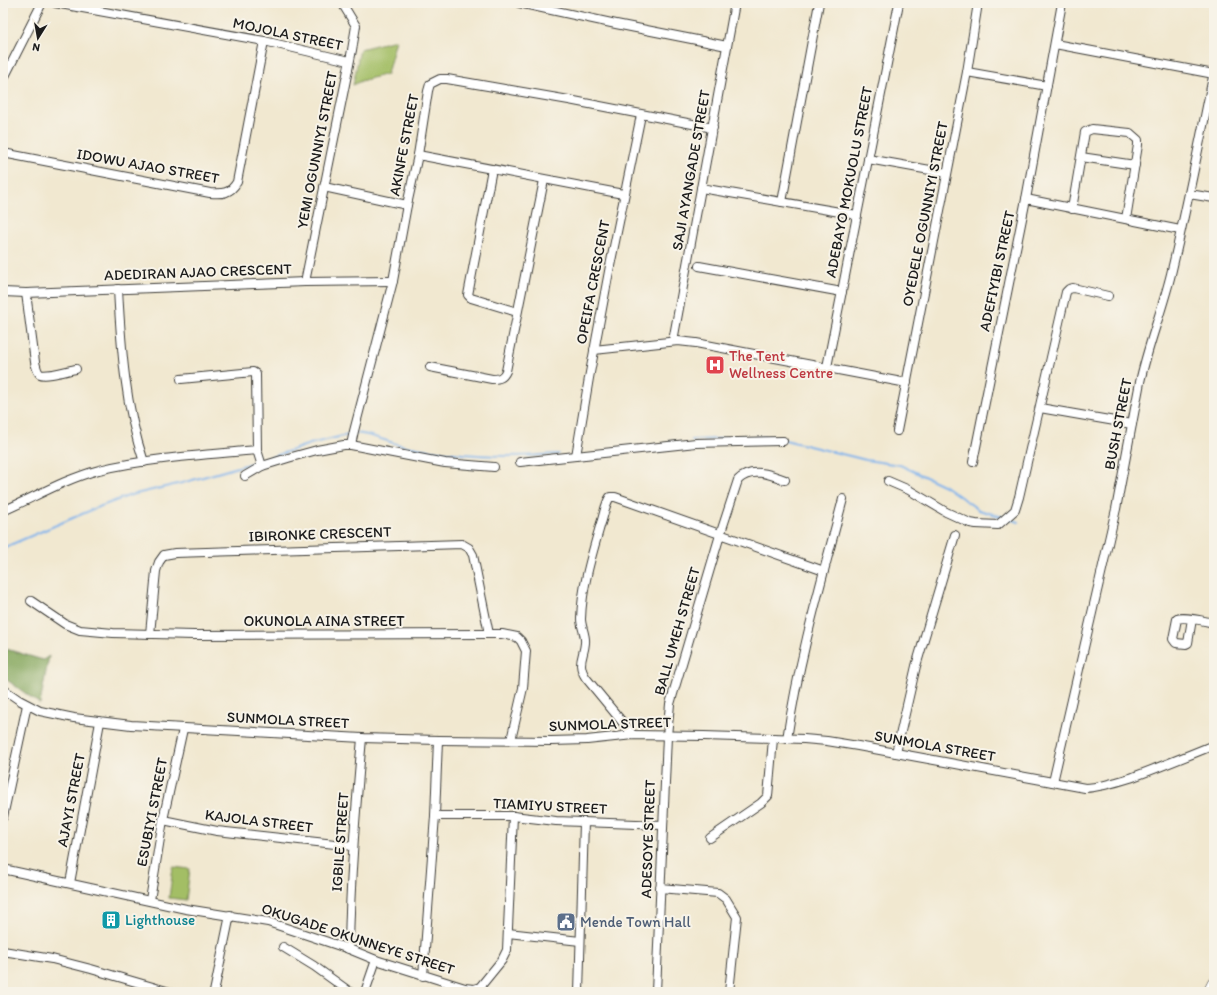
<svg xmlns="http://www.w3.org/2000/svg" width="1217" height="995" viewBox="0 0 1217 995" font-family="Itim,sans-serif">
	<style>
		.green { fill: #a3be65; stroke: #606d40 }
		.forest { fill: #82a55a; stroke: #4f603b }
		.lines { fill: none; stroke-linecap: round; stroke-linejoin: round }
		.stream { stroke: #7eb3ec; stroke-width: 2 }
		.minor-casing { stroke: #3c3b37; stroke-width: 10 }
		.primary-casing { stroke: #3c3b37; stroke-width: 14 }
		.minor { stroke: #fff; stroke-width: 8 }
		.primary { stroke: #fff; stroke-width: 13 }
		.labels { text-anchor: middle; stroke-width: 4; stroke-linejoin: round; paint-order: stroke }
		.street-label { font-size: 15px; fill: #1c1c1c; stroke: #f7f3e8 }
		.health-label { font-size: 15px; fill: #be3a42; stroke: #f7f3e8; text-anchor: start }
		.culture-label { font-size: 15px; fill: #0d838f; stroke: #f7f3e8; text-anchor: start }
		.service-label { font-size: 15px; fill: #4e5e75; stroke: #f7f3e8; text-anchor: start }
	</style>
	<rect width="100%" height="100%" fill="#f7f3e8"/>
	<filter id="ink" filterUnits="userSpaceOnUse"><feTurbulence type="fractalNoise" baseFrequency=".025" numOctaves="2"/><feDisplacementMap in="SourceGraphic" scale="8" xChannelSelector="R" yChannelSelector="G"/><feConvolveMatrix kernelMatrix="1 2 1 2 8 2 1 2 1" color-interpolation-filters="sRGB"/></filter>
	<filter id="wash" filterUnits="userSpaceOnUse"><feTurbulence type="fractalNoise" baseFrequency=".012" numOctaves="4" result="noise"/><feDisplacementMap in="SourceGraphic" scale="16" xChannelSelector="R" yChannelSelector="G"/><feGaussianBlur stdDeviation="0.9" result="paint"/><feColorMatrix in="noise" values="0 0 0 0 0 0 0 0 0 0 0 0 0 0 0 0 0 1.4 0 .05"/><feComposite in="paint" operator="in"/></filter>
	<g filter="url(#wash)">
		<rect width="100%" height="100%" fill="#f1e8d0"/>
		<g class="green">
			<polygon points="396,40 387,74 361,81 353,85 360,49"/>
			<polygon points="173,867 190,869 186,900 169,898"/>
		</g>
		<polygon class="forest" points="3,648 43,660 49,656 40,704 3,677"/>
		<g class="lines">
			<g class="stream">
				<path d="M355,433C372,434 389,443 405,446C459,456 504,458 558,454"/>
				<polyline points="692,440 769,437"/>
				<polyline points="785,440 866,460 900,465 945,486 979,510 1003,517"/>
				<polyline points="263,460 310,444 351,434"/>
				<polyline points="1009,519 1019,522"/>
				<polyline points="3,548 96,508 131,495 182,483 259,461"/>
			</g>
		</g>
	</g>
	<g filter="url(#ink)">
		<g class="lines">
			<defs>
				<g id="minor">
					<polyline points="55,3 264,41 349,61"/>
					<polyline points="519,3 616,24 727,46"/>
					<polyline points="1055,44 1214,74"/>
					<polyline points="967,72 1047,86"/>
					<polyline points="3,80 42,3"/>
					<path d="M3,153L210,193C222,194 230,194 237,182L264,41"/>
					<polyline points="418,155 623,194"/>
					<polyline points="1081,157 1135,165"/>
					<polyline points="868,159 947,173"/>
					<polyline points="492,169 468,295 471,298 517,312"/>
					<polyline points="324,187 407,205"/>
					<polyline points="701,188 857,215"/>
					<polyline points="1189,194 1214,198"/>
					<polyline points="1026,199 1180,230"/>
					<polyline points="782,202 819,3"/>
					<polyline points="1072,209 1085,132 1092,129 1130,133 1138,140 1138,145 1126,219"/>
					<polyline points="699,266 842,292"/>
					<polyline points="305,282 352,50 356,26 342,3"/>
					<path d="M118,289C121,346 125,407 144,462"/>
					<polyline points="3,292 26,293 305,282 393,281"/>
					<path d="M26,293L35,362C36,366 37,372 40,374C46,377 69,370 76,369"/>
					<polyline points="673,341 735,3"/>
					<polyline points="594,350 678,341 696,343 907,383"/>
					<path d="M430,367L492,379C499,379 503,378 506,371L544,180"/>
					<polyline points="827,367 899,3"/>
					<polyline points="181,379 253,372 256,374 257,450"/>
					<polyline points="1040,408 1132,424"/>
					<polyline points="897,431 967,72 978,3"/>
					<polyline points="351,445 354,431 393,281 407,205 418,155 428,91 430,84 440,79 447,79 569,100 713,128"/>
					<polyline points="576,456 589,378 610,266 641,115"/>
					<polyline points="520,462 696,443 783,441"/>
					<polyline points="973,462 1026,199 1062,3"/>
					<polyline points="245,476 262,466 288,458 317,450 344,445 351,445 445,463 494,467"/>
					<polyline points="888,481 909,490 946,512 970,523 976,524 998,525 1015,510 1019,497 1066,292 1069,289 1073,288 1108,296"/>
					<path d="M3,511C35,497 65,479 99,470C150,458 204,455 257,450L262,466"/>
					<polyline points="31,601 65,624 80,630 113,633 194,635 489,634 502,634 517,637 521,641 526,651 523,688 511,740"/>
					<path d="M1192,619L1188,643L1186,644L1176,643L1173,639L1177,619C1185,616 1204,621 1214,623"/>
					<polyline points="150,634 156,571 159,562 164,555 175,553 462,544 469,548 473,555 489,634"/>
					<path d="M3,689L19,700L40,711L74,718L131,725L362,738L438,740L551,741L587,740L633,735L704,736L804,739L827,741L858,746L1085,788C1102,787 1117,782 1133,777C1160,767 1187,756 1214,745"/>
					<path d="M633,735L586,678C576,663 584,657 585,643C586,635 581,627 581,619C582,586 592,554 601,523C604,515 605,504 610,497H615L824,571"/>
					<path d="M787,739C799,658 822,579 843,499"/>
					<polyline points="896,753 916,666 955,535"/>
					<path d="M1053,782L1116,509L1140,382C1148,345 1162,311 1171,274C1187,207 1200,140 1214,72"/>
					<polyline points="435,816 513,816 556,821 663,825"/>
					<polyline points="3,817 27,705"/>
					<polyline points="163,820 217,831 353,846"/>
					<polyline points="710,838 761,803 768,796 773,739"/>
					<polyline points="3,869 186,909 268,922 349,949 376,960 465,988 474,989 480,987 502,960 507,950 513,816"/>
					<polyline points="70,883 100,722"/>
					<polyline points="660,888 718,893 726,899 737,917 729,992"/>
					<polyline points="150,900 163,820 183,729"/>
					<polyline points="508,933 580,941"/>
					<polyline points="283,947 314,966 350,992"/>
					<path d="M349,949C350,878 356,808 362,738"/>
					<polyline points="3,951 52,959 91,969 170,992"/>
					<polyline points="423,976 435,816 438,740"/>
					<polyline points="214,992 230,915"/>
					<polyline points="365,992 376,960"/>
					<polyline points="579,992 584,822"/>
					<path d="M656,992L667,736L670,704L720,535L738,480C751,467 770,474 785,480"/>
				</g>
				<polyline id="primary" points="1210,992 1214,984"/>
			</defs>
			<use href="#minor" class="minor-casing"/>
			<use href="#primary" class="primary-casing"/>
			<use href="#minor" class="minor"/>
			<use href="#primary" class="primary"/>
		</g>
	</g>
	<defs>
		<symbol id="hospital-square" viewBox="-11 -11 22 22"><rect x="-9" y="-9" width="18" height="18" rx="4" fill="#e0444e" stroke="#f7f3e8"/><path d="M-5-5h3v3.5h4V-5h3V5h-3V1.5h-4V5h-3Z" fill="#fff"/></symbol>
		<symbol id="building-square" viewBox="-11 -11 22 22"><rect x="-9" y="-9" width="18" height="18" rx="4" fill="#0f9aa8" stroke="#f7f3e8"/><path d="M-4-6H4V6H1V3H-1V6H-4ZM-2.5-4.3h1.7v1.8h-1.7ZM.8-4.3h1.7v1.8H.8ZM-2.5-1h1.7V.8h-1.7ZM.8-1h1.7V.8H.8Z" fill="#fff"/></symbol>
		<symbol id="civic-square" viewBox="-11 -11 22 22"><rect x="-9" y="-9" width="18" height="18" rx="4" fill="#5c6f8a" stroke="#f7f3e8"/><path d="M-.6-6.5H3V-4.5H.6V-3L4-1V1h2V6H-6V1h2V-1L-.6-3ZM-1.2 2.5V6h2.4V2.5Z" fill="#fff"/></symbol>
	</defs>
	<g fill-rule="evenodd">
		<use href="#hospital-square" x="704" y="354" width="22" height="22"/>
		<use href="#building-square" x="100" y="909" width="22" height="22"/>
		<use href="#civic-square" x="555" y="911" width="22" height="22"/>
	</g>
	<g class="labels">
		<g class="street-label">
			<text transform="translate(288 34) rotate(12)" y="5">MOJOLA STREET</text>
			<text transform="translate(404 145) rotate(-79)" y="5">AKINFE STREET</text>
			<text transform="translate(317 150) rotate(-79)" y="5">YEMI OGUNNIYI STREET</text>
			<text transform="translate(148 166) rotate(10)" y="5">IDOWU AJAO STREET</text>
			<text transform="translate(691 170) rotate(-80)" y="5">SAJI AYANGADE STREET</text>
			<text transform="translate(849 182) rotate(-79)" y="5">ADEBAYO MOKUOLU STREET</text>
			<text transform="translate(925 214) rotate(-79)" y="5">OYEDELE OGUNNIYI STREET</text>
			<text transform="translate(997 271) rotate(-78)" y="5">ADEFIYIBI STREET</text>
			<text transform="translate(198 272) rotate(-2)" y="5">ADEDIRAN AJAO CRESCENT</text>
			<text transform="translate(593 282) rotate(-79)" y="5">OPEIFA CRESCENT</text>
			<text transform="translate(1118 424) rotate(-79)" y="5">BUSH STREET</text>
			<text transform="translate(320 534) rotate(-2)" y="5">IBIRONKE CRESCENT</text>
			<text x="324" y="626">OKUNOLA AINA STREET</text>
			<text transform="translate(677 631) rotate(-74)" y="5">BALL UMEH STREET</text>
			<text transform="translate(288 720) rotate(3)" y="5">SUNMOLA STREET</text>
			<text transform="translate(610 724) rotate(-2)" y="5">SUNMOLA STREET</text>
			<text transform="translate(935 746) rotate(10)" y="5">SUNMOLA STREET</text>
			<text transform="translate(71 800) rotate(-79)" y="5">AJAYI STREET</text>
			<text transform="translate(550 806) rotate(3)" y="5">TIAMIYU STREET</text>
			<text transform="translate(152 812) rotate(-79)" y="5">ESUBIYI STREET</text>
			<text transform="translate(259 821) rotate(7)" y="5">KAJOLA STREET</text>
			<text transform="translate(648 839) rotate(-88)" y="5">ADESOYE STREET</text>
			<text transform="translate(340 842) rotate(-86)" y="5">IGBILE STREET</text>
			<text transform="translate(358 939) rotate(18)" y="5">OKUGADE OKUNNEYE STREET</text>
		</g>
		<g class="health-label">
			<text x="729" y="361">The Tent<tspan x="729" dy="17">Wellness Centre</tspan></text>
		</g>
		<g class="culture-label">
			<text x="125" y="925">Lighthouse</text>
		</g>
		<g class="service-label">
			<text x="580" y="927">Mende Town Hall</text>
		</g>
	</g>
	<rect width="1217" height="995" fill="none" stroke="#f7f3e8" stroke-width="16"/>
	<g transform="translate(38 38) rotate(191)" stroke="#f7f3e8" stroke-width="3" paint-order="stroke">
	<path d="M0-3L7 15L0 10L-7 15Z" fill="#1c1c1c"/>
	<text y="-6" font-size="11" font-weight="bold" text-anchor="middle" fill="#1c1c1c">N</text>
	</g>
</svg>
